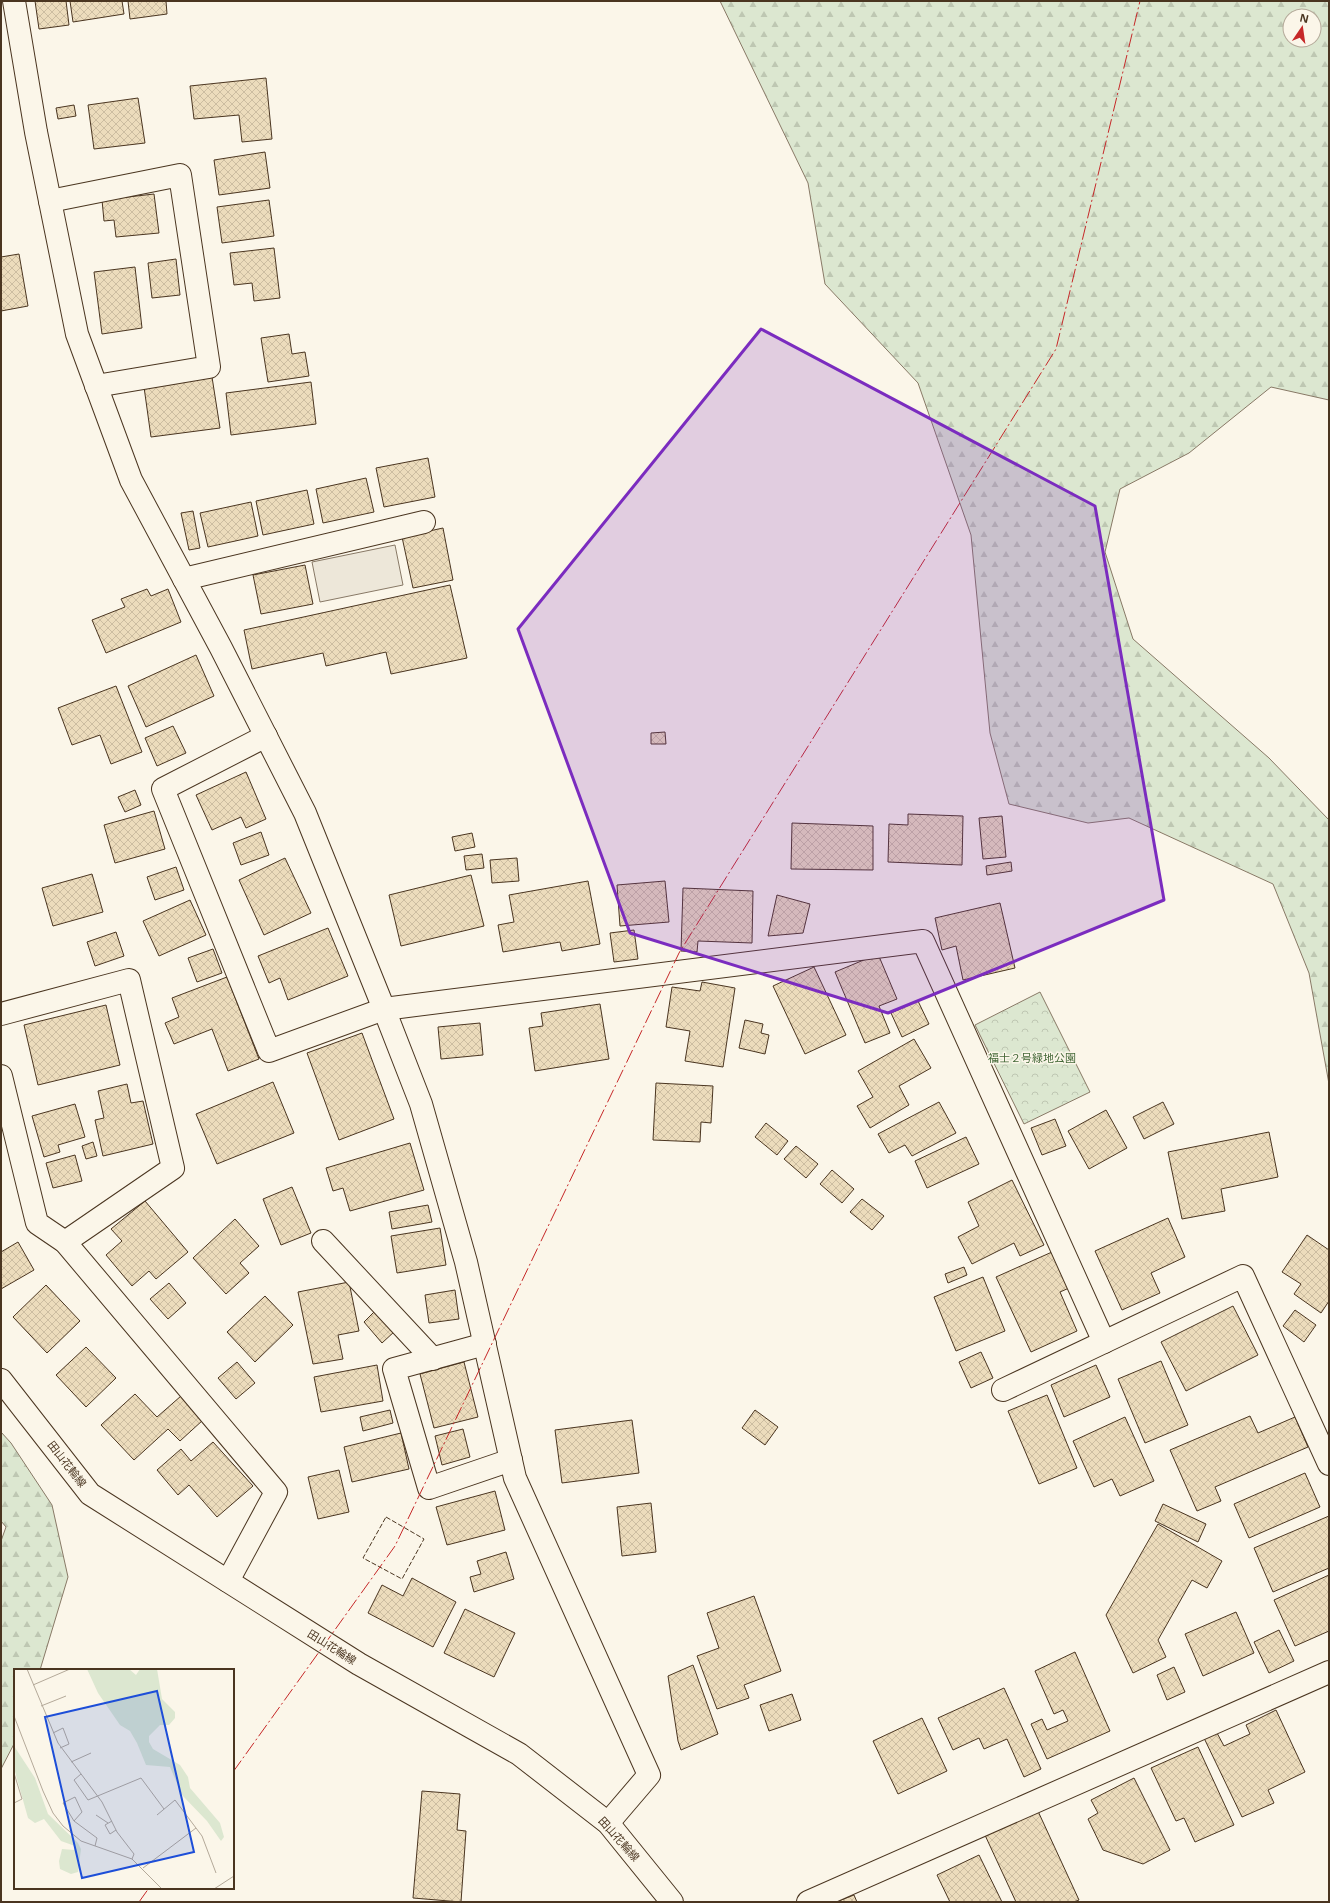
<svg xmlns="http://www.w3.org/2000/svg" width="1330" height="1903" viewBox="0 0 1330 1903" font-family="'Open Sans','Noto Sans JP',sans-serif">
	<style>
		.forest { fill: url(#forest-firs); stroke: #887966; fill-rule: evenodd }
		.park { fill: url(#park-crowns); stroke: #887966 }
		.parking { fill: #ede7d9; stroke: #887966 }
		.building { fill: url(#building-cross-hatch); stroke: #4a3520 }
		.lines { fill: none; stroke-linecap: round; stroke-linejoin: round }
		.minor-casing { stroke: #4a3520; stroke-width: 24 }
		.secondary-casing { stroke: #4a3520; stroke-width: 24 }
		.minor { stroke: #fbf6e9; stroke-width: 22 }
		.secondary { stroke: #fbf6e9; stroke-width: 22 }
		.fence { stroke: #4a3520; stroke-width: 1; stroke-dasharray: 5 2; stroke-linecap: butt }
		.power { stroke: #c62828; stroke-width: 1; stroke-dasharray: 14 3 2 3; stroke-linecap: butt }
		.marked { fill: #7b2cbf; fill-opacity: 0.2; stroke: #7b2cbf; stroke-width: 3; stroke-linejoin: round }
		.labels { text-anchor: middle; stroke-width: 3; stroke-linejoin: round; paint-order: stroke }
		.park-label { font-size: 11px; fill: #436837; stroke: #fbf6e9 }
		.street-label { font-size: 11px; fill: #4a3520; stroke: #fbf6e9 }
		.inset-road { fill: none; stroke: #b4a999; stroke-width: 1 }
		.view { fill: #1d4ed8; fill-opacity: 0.15; stroke: #1d4ed8; stroke-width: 2 }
		.inset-edge { fill: none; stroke: #4a3520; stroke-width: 2 }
	</style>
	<defs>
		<pattern id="forest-firs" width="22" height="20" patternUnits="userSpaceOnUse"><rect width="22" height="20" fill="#dce7d0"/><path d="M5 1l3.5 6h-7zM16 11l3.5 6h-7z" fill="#bec7b2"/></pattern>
		<pattern id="park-crowns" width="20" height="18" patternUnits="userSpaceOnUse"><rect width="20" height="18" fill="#dce7d0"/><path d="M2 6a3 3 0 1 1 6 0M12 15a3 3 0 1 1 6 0" fill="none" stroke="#bec7b2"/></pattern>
		<pattern id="building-cross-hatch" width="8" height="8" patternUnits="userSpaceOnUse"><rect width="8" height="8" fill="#ecdcbc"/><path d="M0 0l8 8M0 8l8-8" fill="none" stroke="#ccbda1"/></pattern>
	</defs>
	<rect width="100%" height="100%" fill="#fbf6e9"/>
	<g class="forest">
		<path d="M720,1H1329V400L1271,387L1189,453L1120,489L1105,552L1133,639L1269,758L1329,820V1084L1309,973L1273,884L1129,818L1088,823L1009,804L990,733L971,535L918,383L825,284L808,183ZM1290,16H1314V40H1290Z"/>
		<polygon points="1,1432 11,1443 52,1505 68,1577 40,1670 15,1670 15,1742 1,1769 1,1541 6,1527 1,1521"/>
	</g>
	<polygon class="park" points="1040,992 1090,1092 1024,1124 975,1025"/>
	<polygon class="parking" points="395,545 403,585 320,602 312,562"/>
	<g class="building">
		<polygon points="35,1 66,1 69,25 39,29"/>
		<polygon points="70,1 122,1 124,14 73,22"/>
		<polygon points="128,1 166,1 167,14 130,19"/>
		<polygon points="266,78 272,139 242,142 239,115 194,119 190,86"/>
		<polygon points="138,98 145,143 94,149 88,105"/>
		<polygon points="74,105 76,116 58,119 56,108"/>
		<polygon points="265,152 270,188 219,195 214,160"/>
		<polygon points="154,194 159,233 116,237 114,220 104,221 102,200"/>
		<polygon points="269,200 274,236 222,243 217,207"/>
		<polygon points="274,248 280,298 254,301 252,283 234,285 230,253"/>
		<polygon points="19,254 28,306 1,311 1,257"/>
		<polygon points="176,259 180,295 152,298 148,263"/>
		<polygon points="135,267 142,328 102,334 94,272"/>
		<polygon points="289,334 292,354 305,352 309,376 268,382 261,338"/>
		<polygon points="212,377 220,428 151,437 144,387"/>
		<polygon points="311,382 316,424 231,435 226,393"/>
		<polygon points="428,458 435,497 384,507 376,468"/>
		<polygon points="366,478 374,512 323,523 316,489"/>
		<polygon points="307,490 314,524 263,535 256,501"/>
		<polygon points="251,502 258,536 208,547 200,513"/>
		<polygon points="193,511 200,548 189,550 181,513"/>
		<polygon points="443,528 453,580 413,588 402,537"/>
		<polygon points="305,565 313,604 261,614 253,575"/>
		<polygon points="450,585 467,658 391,674 386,652 326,666 323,653 252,669 244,630"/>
		<polygon points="147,589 151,596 168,589 181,622 106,653 92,620 125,607 121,599"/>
		<polygon points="196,655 214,696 146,727 128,686"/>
		<polygon points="116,686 142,752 111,764 100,735 72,745 58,708"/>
		<polygon points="173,726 186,753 157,766 145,738"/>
		<polygon points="665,732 666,744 651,744 651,733"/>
		<polygon points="246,772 266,819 246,828 241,817 212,830 196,795"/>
		<polygon points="135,790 141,805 125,812 118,797"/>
		<polygon points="154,811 165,849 115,863 104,825"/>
		<polygon points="908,814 963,816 962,865 888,862 889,824 908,825"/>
		<polygon points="1002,816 1006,857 983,859 979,818"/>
		<polygon points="792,823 873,826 873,870 791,869"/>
		<polygon points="261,832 269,855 241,865 233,843"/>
		<polygon points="472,833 475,847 455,851 452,837"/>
		<polygon points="482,854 484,868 466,870 464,856"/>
		<polygon points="285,858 311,913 264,935 239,880"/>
		<polygon points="517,858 519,881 492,883 490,860"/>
		<polygon points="1011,862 1012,871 987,875 986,866"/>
		<polygon points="176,867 184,890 155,900 147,877"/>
		<polygon points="92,874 103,912 53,926 42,888"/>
		<polygon points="471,875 484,926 401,946 389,895"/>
		<polygon points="588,881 600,944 562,951 560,942 503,952 498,925 514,922 509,895"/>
		<polygon points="665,881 669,922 620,926 617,885"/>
		<polygon points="683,888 753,891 752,943 698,941 697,952 681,951"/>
		<polygon points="777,895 810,904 803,933 768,936"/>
		<polygon points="190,900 206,935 159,956 143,921"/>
		<polygon points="1000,903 1015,968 963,980 956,946 942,950 935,918"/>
		<polygon points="328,928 348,976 288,1000 280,978 269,983 258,956"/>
		<polygon points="634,930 638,959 614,962 610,933"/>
		<polygon points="116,932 124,956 95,966 87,942"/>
		<polygon points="213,949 222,973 197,982 188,958"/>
		<polygon points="878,954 897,999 879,1006 890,1033 865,1043 835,972"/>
		<polygon points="814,967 846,1035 805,1054 773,986"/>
		<polygon points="227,977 259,1059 228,1071 212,1029 174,1044 165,1023 179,1017 172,998"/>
		<polygon points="702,982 735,988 723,1067 685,1061 690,1031 666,1027 672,987 700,991"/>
		<polygon points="918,1001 929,1024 902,1037 891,1013"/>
		<polygon points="600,1004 609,1059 535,1071 529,1028 543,1026 541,1013"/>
		<polygon points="106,1005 120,1065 38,1085 24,1025"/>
		<polygon points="745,1020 763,1024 761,1033 769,1035 765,1054 739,1048"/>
		<polygon points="480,1023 483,1055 441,1059 438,1027"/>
		<polygon points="362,1033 394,1119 339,1140 307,1053"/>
		<polygon points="914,1039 931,1068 899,1086 909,1105 870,1128 857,1106 873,1097 858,1071"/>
		<polygon points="273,1082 294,1133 217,1164 196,1114"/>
		<polygon points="656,1083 713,1086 711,1123 701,1122 700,1142 653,1140"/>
		<polygon points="127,1084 131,1103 143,1101 153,1144 103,1156 95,1120 104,1118 98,1091"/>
		<polygon points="939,1102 956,1133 912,1156 905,1145 889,1153 878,1134"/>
		<polygon points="1163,1102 1174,1124 1144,1139 1133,1117"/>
		<polygon points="75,1104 85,1137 58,1145 60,1152 44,1157 32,1116"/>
		<polygon points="1106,1110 1127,1148 1089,1169 1068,1131"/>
		<polygon points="1055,1119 1066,1146 1042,1155 1031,1128"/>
		<polygon points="766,1123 788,1141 777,1155 755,1137"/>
		<polygon points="1269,1132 1278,1177 1221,1189 1225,1211 1182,1219 1168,1152"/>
		<polygon points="966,1137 979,1164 927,1188 915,1161"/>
		<polygon points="93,1142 97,1156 86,1159 82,1146"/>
		<polygon points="410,1143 424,1190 350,1211 343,1188 333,1191 326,1168"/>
		<polygon points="796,1146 818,1164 806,1178 784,1159"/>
		<polygon points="75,1155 82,1181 53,1188 46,1163"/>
		<polygon points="832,1170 854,1189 842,1203 820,1184"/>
		<polygon points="1012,1180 1044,1245 1020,1256 1014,1243 972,1264 958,1237 979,1226 968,1202"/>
		<polygon points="292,1187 311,1233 281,1245 263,1199"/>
		<polygon points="862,1199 884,1216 872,1230 850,1212"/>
		<polygon points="145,1201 188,1252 156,1279 149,1271 132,1286 106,1255 122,1241 111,1229"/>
		<polygon points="428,1205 432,1222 392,1229 389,1212"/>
		<polygon points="1168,1218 1185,1257 1151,1273 1160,1293 1122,1310 1095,1251"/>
		<polygon points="235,1219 259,1246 240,1263 249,1273 226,1294 193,1258"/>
		<polygon points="440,1228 446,1265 397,1273 391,1236"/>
		<polygon points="1307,1235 1329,1250 1329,1301 1321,1313 1294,1294 1301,1284 1282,1272"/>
		<polygon points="18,1242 34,1270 1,1289 1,1252"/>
		<polygon points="1052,1252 1069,1288 1060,1292 1077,1331 1031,1352 996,1277"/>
		<polygon points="964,1267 967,1275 948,1283 945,1274"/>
		<polygon points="983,1277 1005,1331 956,1351 934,1297"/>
		<polygon points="349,1282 359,1331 338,1335 343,1359 313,1364 298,1292"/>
		<polygon points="169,1283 186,1303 168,1319 150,1299"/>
		<polygon points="46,1285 80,1321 47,1353 13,1317"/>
		<polygon points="455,1290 459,1319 429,1323 425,1295"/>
		<polygon points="265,1296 293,1325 255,1362 227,1332"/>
		<polygon points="1233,1306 1258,1355 1186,1391 1161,1342"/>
		<polygon points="376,1310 395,1331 382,1343 364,1322"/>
		<polygon points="1295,1310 1316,1325 1304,1342 1283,1326"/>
		<polygon points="86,1347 116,1378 86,1407 56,1375"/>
		<polygon points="981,1352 993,1378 971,1388 959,1362"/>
		<polygon points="1161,1361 1188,1425 1145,1443 1118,1379"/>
		<polygon points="237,1362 255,1383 236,1399 218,1378"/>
		<polygon points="464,1362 478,1417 434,1428 420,1374"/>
		<polygon points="377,1365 383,1401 321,1412 314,1377"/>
		<polygon points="1096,1365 1110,1397 1064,1417 1051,1385"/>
		<polygon points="135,1394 157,1417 181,1396 203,1420 180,1441 168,1429 134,1460 101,1425"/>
		<polygon points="1047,1395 1077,1468 1039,1484 1008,1411"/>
		<polygon points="390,1410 393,1423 363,1431 360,1417"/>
		<polygon points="755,1410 778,1427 765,1445 742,1428"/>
		<polygon points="1250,1416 1258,1433 1295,1417 1308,1447 1215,1487 1221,1501 1197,1511 1170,1450"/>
		<polygon points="1125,1417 1154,1481 1120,1496 1112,1479 1094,1487 1073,1441"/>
		<polygon points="632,1420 639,1473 562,1483 555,1430"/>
		<polygon points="463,1429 470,1457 442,1465 435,1436"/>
		<polygon points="401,1433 409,1469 352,1482 344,1447"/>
		<polygon points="213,1442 253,1486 217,1517 189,1485 178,1495 157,1470 181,1449 191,1461"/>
		<polygon points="339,1470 349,1512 318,1519 308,1477"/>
		<polygon points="1305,1473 1320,1507 1249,1538 1234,1504"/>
		<polygon points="495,1491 505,1530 447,1545 436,1507"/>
		<polygon points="651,1503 656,1552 622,1556 617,1507"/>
		<polygon points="1163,1504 1206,1524 1198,1542 1155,1521"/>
		<polygon points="1329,1516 1329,1568 1273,1592 1254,1548"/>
		<polygon points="1158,1524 1222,1561 1207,1588 1192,1580 1158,1640 1166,1657 1133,1673 1106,1615"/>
		<polygon points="506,1552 514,1579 474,1592 470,1577 481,1574 477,1561"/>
		<polygon points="1329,1575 1329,1631 1295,1646 1274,1600"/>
		<polygon points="412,1578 456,1602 433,1647 368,1613 382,1585 403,1596"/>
		<polygon points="754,1596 781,1671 744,1685 749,1698 717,1709 697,1656 719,1648 707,1613"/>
		<polygon points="465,1609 515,1633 494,1677 444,1653"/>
		<polygon points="1236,1612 1254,1653 1203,1676 1185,1634"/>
		<polygon points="1279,1630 1294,1661 1269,1673 1254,1642"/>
		<polygon points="1075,1652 1110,1731 1047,1759 1031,1724 1042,1719 1047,1730 1068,1721 1063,1710 1054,1714 1035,1671"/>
		<polygon points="693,1665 718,1734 681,1750 678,1741 668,1676"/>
		<polygon points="1174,1667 1185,1692 1167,1700 1157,1675"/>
		<polygon points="1004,1688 1041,1769 1024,1777 1007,1739 984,1749 979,1738 953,1750 938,1718"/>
		<polygon points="792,1694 801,1720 769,1731 760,1705"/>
		<polygon points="1276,1710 1305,1772 1268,1790 1274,1803 1242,1817 1204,1738 1217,1733 1224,1746 1250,1734 1246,1725"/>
		<polygon points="922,1718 947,1771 898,1794 873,1741"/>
		<polygon points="1198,1747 1234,1825 1195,1842 1184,1818 1176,1821 1151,1768"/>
		<polygon points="1134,1778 1170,1850 1143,1864 1103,1850 1088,1819 1098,1813 1091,1800"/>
		<polygon points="422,1791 460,1794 457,1830 466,1831 461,1902 413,1898"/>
		<polygon points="1037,1809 1079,1900 1074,1902 1016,1902 984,1833"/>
		<polygon points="979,1855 1002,1902 950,1902 937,1875"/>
		<polygon points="854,1895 857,1902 836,1902"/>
	</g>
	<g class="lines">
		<defs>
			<g id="minor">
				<polyline points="14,1 36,132 77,334 131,480 221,648 305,813 384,1009 421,1104 466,1262 515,1478 649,1775 608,1823"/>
				<polyline points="50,201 180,175 209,367 96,386"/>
				<polyline points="184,579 424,522"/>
				<polyline points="266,736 163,789 269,1051 384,1009 923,941 1104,1342"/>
				<polyline points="1,1014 129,980 173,1168 65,1242"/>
				<polyline points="1,1076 37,1223 65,1242 276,1492 228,1581"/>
				<polyline points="323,1241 433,1359"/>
				<polyline points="485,1344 394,1369 429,1488 511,1460"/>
				<polyline points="1003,1390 1243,1276 1329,1464"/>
				<polyline points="808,1902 1329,1672"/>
			</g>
			<polyline id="secondary" points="1,1380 90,1494 359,1664 519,1754 608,1823 672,1902"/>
		</defs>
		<use href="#minor" class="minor-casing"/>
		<use href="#secondary" class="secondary-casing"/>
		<use href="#minor" class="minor"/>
		<use href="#secondary" class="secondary"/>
		<polygon class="fence" points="386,1517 424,1539 402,1579 363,1558"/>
		<g class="power">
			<polyline points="233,1772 395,1546 679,953 1056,349 1140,1"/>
			<polyline points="139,1902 149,1888"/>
		</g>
	</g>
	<path class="marked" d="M761,329L1095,506L1164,900L888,1013L630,933L518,629Z"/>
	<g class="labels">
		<g class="park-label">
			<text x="1032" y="1062">福士２号緑地公園</text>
		</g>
		<g class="street-label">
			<text transform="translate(67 1464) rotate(52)" y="4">田山花輪線</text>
			<text transform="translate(332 1647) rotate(32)" y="4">田山花輪線</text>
			<text transform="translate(619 1839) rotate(48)" y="4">田山花輪線</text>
		</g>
	</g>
	<g transform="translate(14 1669)">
		<rect width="220" height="220" fill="#fbf6e9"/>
		<path d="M73,0H115L122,6L126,0H143L148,30L161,43V49L155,56H146L135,67V73L139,80L166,96L174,108L176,119L206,154L210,168L207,172L193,152L168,126L156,98L132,96L123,74L116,62L106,56L84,24ZM0,77L21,109L34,145L64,174L67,180L64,203L57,205L46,200L45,192L48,180L60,181L61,177L47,172L30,150L21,154L14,149L0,99Z" fill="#dce7d0"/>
		<path class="inset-road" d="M13,0L44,74L88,133L103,163L120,185L118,190M19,16L56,0M27,37L52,27M0,47L29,122L39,144L49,157L67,172L118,190L148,220M39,64L49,59L55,75L46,79M57,93L77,84M0,104L8,130L0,134M67,105L60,111L74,131L127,109L150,140M82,146L94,154M143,146L161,131L188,167L202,204M60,152L49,134L61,128L68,143L60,152L83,169L81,177M98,152L91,156L96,165L102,161M129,199L182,159M200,220L220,207"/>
		<path class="view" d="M143,22L180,183L68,209L31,48Z"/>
		<rect width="220" height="220" class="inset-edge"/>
	</g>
	<rect width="1330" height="1903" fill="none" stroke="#4a3520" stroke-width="4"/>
	<g transform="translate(1302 28) rotate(13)"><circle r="19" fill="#fbf6e9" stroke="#b4a999"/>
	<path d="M0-3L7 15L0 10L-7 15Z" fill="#c62828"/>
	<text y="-6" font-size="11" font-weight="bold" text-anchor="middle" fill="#4a3520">N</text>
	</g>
</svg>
